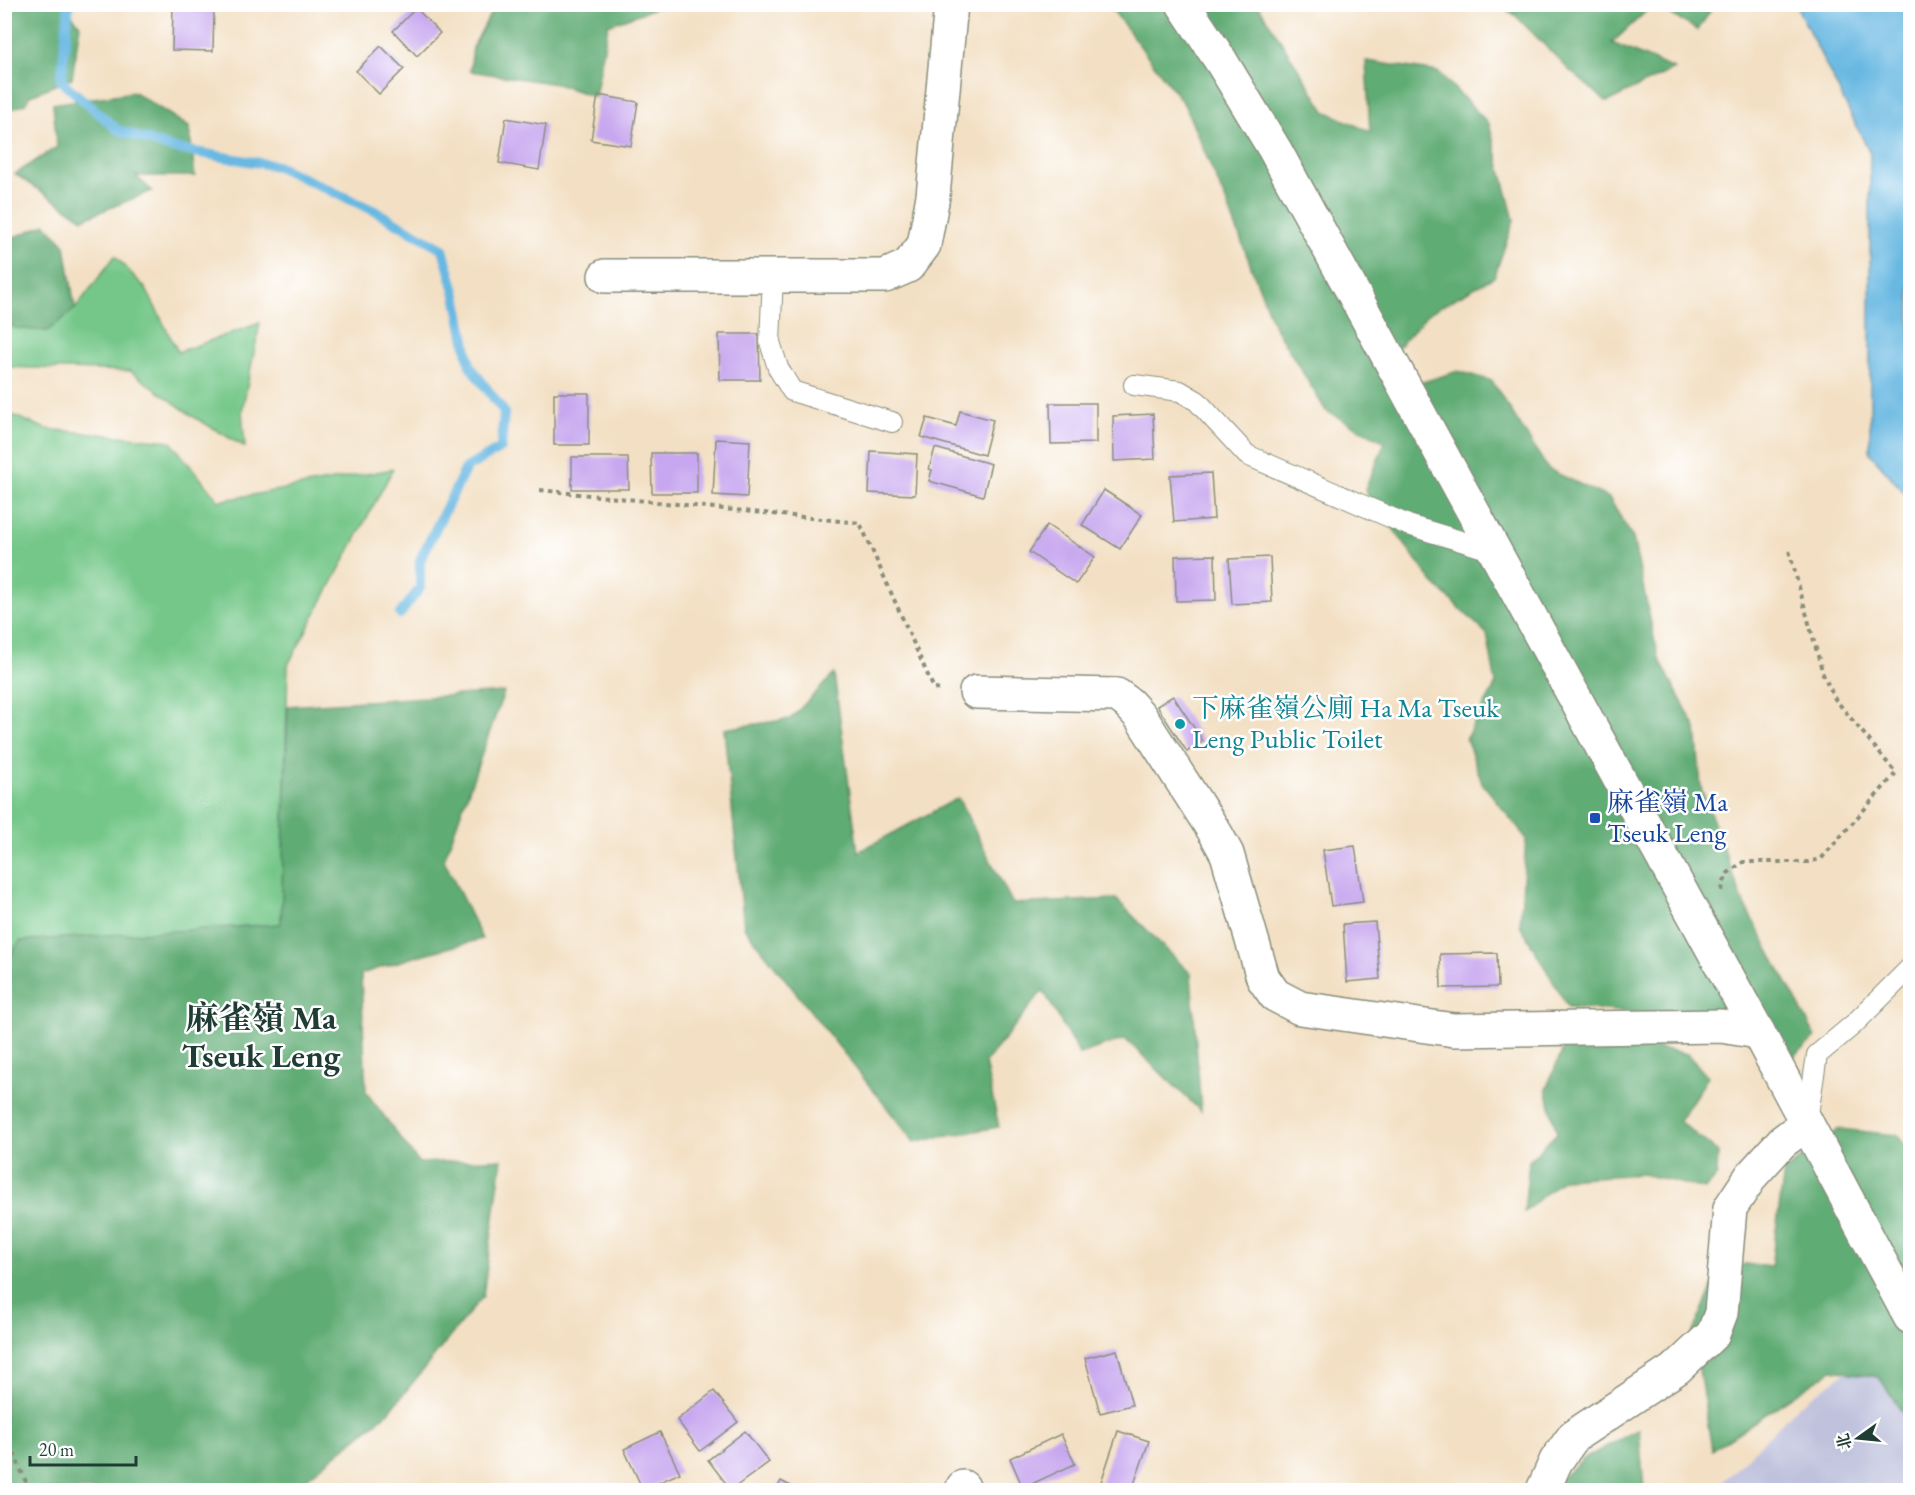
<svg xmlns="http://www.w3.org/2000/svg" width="1915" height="1495" viewBox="0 0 1915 1495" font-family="'EB Garamond','Noto Serif SC',serif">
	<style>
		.industrial { fill: #c0c2dd }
		.green { fill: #75c789; stroke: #4a825e; stroke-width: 1.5 }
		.forest { fill: #60ac75; stroke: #407454; stroke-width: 1.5 }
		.water { fill: #68b8e2; stroke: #447a8b; stroke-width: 1.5 }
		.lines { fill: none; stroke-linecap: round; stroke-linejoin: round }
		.stream { stroke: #68b8e2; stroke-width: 10 }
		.building { fill: #c7a7ef }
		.lane-casing { stroke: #898e7c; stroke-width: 22 }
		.street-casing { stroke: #898e7c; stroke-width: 36 }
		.secondary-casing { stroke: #898e7c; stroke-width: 36 }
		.path { stroke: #898e7c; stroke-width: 4; stroke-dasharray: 4.5 4.5; stroke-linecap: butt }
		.lane { stroke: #fff; stroke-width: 20 }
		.street { stroke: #fff; stroke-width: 33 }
		.secondary { stroke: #fff; stroke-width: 33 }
		.culture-dot { fill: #0f9aa8; stroke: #fff; stroke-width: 2 }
		.transit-dot { fill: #1a4fb4; stroke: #fff; stroke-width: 2 }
		.labels { text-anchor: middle; stroke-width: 5; stroke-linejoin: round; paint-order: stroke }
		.culture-label { font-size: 27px; fill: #0d838f; stroke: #fff; text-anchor: start }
		.transit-label { font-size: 27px; fill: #164399; stroke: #fff; text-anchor: start }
		.district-label { font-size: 33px; font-weight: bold; fill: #1f3d34; stroke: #fff }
	</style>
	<rect width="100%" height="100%" fill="#fff"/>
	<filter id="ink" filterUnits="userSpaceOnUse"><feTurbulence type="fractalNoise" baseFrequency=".0167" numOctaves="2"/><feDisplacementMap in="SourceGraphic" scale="12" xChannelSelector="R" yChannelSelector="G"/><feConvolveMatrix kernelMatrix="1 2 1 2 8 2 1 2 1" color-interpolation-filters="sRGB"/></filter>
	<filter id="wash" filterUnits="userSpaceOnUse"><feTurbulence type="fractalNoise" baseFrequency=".008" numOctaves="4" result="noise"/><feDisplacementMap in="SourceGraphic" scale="24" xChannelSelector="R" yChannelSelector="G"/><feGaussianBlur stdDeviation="1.35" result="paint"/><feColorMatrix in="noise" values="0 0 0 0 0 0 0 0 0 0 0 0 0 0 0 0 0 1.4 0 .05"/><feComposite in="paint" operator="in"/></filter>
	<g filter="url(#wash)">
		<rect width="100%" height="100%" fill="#f3e0c4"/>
		<polygon class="industrial" points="1874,1353 1910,1415 1910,1490 1715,1490 1799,1405"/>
		<g class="green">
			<polygon points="115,256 146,289 178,352 260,323 242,411 245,447 194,417 130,371 5,367 4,317 15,328 47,331 75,309"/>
			<polygon points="5,412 46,429 170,441 219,501 393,469 288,665 281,924 21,941 5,962"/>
		</g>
		<g class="forest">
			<polygon points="5,4 64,5 80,25 72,78 31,95 25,104 5,112"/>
			<polygon points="653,5 658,7 608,25 595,97 557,84 470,71 473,47 495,5"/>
			<polygon points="1109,5 1258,5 1325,111 1370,132 1366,61 1438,72 1489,124 1514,220 1494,277 1429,313 1391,355 1407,387 1458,371 1492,381 1548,469 1609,498 1633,538 1658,657 1696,728 1701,788 1744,904 1816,1037 1792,1058 1758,1032 1653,1014 1568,1007 1520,925 1526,838 1482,783 1466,738 1496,684 1487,634 1433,583 1365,490 1385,442 1326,411 1273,324 1228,206 1184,104"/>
			<polygon points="1500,5 1714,5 1698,30 1653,5 1612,43 1674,69 1607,102 1569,70 1516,16"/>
			<polygon points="134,92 189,127 195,176 136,176 152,191 83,219 15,174 57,147 53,104"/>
			<polygon points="46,224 65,245 75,309 47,331 15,328 5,317 5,241"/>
			<polygon points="834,674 858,852 958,798 1013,904 1116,899 1191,974 1201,1111 1125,1039 1079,1054 1043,990 985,1063 999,1127 914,1142 744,927 724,729 790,719"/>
			<polygon points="504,692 444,860 482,939 417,956 361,974 366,1092 419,1163 502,1159 483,1296 389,1412 292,1490 5,1490 5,962 20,941 281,924 288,706"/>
			<polygon points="1627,1041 1687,1054 1708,1077 1679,1121 1718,1152 1717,1175 1705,1189 1642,1174 1563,1179 1524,1212 1529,1161 1557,1133 1546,1089 1565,1044"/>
			<polygon points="1839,1129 1897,1135 1910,1152 1910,1424 1879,1377 1832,1370 1712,1450 1693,1332 1717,1276 1745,1264 1771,1267 1784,1172"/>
			<polygon points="1639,1429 1644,1490 1548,1490 1583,1459"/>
		</g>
		<polygon class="water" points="1796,5 1910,5 1910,499 1870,453 1870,153"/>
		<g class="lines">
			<polyline class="stream" points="69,4 61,81 118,130 171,148 277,166 375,211 443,249 456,295 470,366 504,412 501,448 466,468 420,560 420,588 400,614"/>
		</g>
		<g id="blocks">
			<g class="building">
				<polygon points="173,4 214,5 213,51 172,50"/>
				<polygon points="416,8 440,33 417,56 393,31"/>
				<polygon points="381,46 404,69 379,94 356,71"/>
				<polygon points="598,95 638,102 631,146 591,140"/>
				<polygon points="506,118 546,125 539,170 499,163"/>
				<polygon points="719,334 759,334 760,380 720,380"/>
				<rect x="554" y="393" width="35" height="52"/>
				<polygon points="1050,403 1096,403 1096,443 1051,444"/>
				<polygon points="960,411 993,420 984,455 921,437 927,418 956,426"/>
				<polygon points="1153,414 1155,459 1114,461 1113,416"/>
				<polygon points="716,439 750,441 747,497 713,495"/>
				<polygon points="935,448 991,464 983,496 929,481 932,470 929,469"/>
				<polygon points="871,451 917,454 915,495 869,493"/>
				<polygon points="651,453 697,453 697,493 652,493"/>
				<polygon points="572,457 628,457 629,489 572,489"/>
				<polygon points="1211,473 1214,519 1174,522 1170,475"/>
				<polygon points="1104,490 1142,515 1120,549 1082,525"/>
				<polygon points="1047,525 1095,557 1076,584 1029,552"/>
				<polygon points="1215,555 1216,600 1176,601 1175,556"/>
				<polygon points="1270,557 1272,602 1232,604 1229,559"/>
				<polygon points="1173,696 1203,741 1187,752 1157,706"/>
				<polygon points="1355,846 1363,902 1331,906 1323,850"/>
				<polygon points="1375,922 1380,979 1347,982 1343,924"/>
				<polygon points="1497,953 1498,987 1441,988 1440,954"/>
				<polygon points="1117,1350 1132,1405 1100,1413 1085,1358"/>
				<polygon points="714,1391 738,1422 700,1451 677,1420"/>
				<polygon points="745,1431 769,1462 731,1490 708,1460"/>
				<polygon points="1118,1431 1149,1441 1132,1490 1116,1490 1100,1485"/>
				<polygon points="660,1432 680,1473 643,1490 624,1449"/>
				<polygon points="1061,1434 1075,1464 1023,1488 1010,1458"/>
				<polygon points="781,1481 798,1490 776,1490"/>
			</g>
		</g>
	</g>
	<g filter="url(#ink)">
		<use href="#blocks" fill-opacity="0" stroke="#898e7c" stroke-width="1.5"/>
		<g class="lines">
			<defs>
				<g id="lane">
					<polyline points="773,276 770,342 778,368 792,391 892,422"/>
					<polyline points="1134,385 1180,391 1197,401 1247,455 1408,525 1494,551"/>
					<polyline points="1807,1121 1817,1055 1854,1024 1910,968"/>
				</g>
				<g id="street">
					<polyline points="605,276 885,276 908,266 924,245 933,196 951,4"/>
					<polyline points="976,692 1117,695 1128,703 1140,716 1216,834 1227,854 1263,978 1275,995 1300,1008 1454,1030 1721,1026 1758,1032"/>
					<polyline points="963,1487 964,1490"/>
					<polyline points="1543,1490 1556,1461 1574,1436 1677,1368 1713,1334 1721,1313 1730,1208 1752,1175 1782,1142 1806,1124"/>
				</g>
				<polyline id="secondary" points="1183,4 1221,61 1275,150 1758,1032 1910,1317"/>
			</defs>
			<use href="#lane" class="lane-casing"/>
			<use href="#street" class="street-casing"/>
			<use href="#secondary" class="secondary-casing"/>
			<g class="path">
				<polyline points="540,490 860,523 934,689 942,690"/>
				<polyline points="1722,891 1723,884 1728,873 1743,862 1808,862 1821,859 1896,773 1835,699 1823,674 1788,547"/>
				<polyline points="4,1428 25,1480 32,1490"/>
			</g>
			<use href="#lane" class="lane"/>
			<use href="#street" class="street"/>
			<use href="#secondary" class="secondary"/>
		</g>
	</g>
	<circle class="culture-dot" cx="1180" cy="724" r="6"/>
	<rect class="transit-dot" x="1589" y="812" width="12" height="12" rx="3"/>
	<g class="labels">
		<g class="culture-label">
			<text x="1192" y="717">下麻雀嶺公廁 Ha Ma Tseuk<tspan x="1192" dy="31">Leng Public Toilet</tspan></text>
		</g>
		<g class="transit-label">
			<text x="1607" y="811">麻雀嶺 Ma<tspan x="1607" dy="31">Tseuk Leng</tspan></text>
		</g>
		<g class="district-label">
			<text x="261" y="1029">麻雀嶺 Ma<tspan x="261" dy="38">Tseuk Leng</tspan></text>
		</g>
	</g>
	<rect width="1915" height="1495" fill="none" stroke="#fff" stroke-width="24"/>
	<g transform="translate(1858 1438) rotate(255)" stroke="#ffffff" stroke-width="4.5" paint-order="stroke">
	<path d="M0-4.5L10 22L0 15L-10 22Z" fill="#1f3d34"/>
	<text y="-9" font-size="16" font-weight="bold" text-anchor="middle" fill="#1f3d34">北</text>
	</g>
	<path d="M30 1456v9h106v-9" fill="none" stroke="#1f3d34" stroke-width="3"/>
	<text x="39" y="1456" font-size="18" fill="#1f3d34" stroke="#ffffff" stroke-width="4.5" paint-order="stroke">20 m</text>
</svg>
